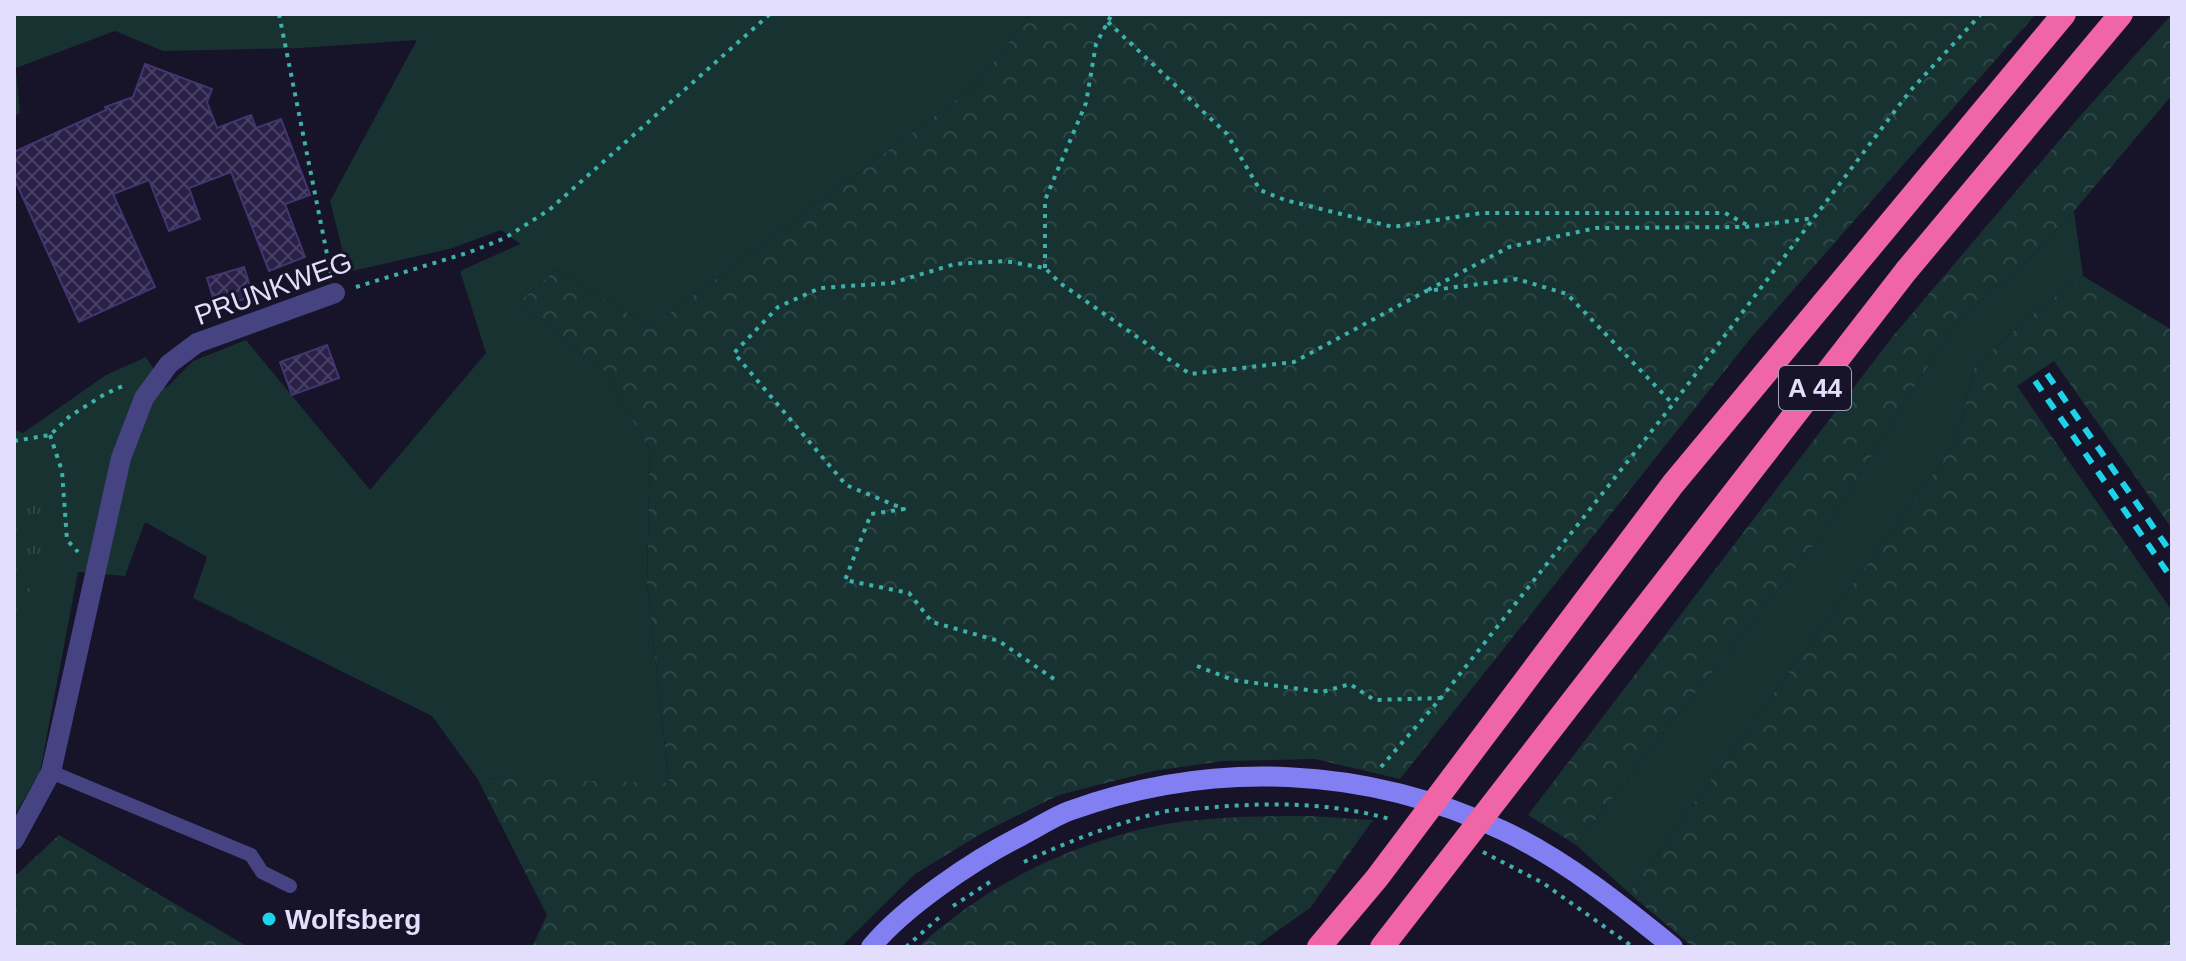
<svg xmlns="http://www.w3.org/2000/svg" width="2186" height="961" viewBox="0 0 2186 961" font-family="Helvetica,sans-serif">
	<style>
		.grass { fill: #173231 }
		.forest { fill: url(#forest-crowns) }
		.park { fill: url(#park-tufts) }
		.building { fill: url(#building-cross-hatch); stroke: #423671; stroke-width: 2 }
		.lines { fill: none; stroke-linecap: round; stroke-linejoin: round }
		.path { stroke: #3db1ab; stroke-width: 4; stroke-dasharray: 4 6; stroke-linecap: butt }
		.service { stroke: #464383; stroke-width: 14 }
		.minor { stroke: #464383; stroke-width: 20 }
		.secondary { stroke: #827ff2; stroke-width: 20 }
		.motorway { stroke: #f065a6; stroke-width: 24 }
		.rail { stroke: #1dd3e9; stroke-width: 6; stroke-dasharray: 12 10; stroke-linecap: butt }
		.poi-dot { fill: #1dd3e9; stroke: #171329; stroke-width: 3 }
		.labels { text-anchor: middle; stroke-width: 6; stroke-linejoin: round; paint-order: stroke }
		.shield { fill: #171329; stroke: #a5a1bd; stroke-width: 2 }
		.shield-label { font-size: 26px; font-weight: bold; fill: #e2defc }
		.street-label { font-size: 28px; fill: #e2defc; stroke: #171329 }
		.poi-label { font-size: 28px; font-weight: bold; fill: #e2defc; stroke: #171329; text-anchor: start }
	</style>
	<defs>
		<pattern id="forest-crowns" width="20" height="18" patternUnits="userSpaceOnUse" patternTransform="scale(2)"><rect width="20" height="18" fill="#173231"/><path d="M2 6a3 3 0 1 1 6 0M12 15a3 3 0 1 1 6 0" fill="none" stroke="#2d4646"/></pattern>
		<pattern id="park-tufts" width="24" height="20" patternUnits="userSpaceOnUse" patternTransform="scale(2)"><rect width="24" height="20" fill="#173231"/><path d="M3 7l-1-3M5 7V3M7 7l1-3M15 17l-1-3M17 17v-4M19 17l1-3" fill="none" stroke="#2d4646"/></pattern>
		<pattern id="building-cross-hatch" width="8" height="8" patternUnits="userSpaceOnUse" patternTransform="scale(2)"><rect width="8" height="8" fill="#292148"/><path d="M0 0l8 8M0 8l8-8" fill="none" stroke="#484163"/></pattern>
	</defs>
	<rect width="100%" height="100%" fill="#171329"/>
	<g class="grass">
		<polygon points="14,14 1031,14 975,86 651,327 556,270 519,302 604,371 650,450 647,584 669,784 477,778 432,716 193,598 207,557 145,522 125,576 78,572 40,772 14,816 14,430 23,433 106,375 146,357 166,388 193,361 246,340 370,490 486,353 460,271 520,244 501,230 453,248 348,272 330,201 417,40 300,48 163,51 115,31 16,68 20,113 14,116"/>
		<polygon points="2074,211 2083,276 2042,306 1975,365 1956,442 1629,893 1576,845 1648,752 1821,536 1955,323 2025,263"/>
	</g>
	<g class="forest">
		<polygon points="1031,14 2036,14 1750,339 1400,779 1315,759 1223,761 1153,771 1059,795 984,832 915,874 841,947 532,947 547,915 477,778 669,783 647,584 650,450 604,371 519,302 556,270 651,327 975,86"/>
		<polygon points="2172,14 2172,95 2074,211 2025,263 1955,323 1821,536 1648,752 1576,845 1528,815 1893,336 2080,116"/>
		<polygon points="2083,276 2172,330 2172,529 2054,361 2017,386 2172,611 2172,947 1693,947 1629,893 1956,442 1975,365 2042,306"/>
		<path d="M1312,816L1373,820L1310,908L1255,947H918C987,884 1074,841 1166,824C1214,816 1263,816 1312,816Z"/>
		<polygon points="59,835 248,947 14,947 14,877"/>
	</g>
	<polygon class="park" points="14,488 56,510 19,624 14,621"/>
	<g class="building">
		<polygon points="145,64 212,89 207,102 217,128 251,115 256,128 281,119 310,195 285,204 305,257 269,271 231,172 189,188 200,219 169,231 149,180 113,194 155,287 79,322 14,178 14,152 106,110 105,107 133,97"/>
		<polygon points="244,267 253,296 216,308 207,278"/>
		<polygon points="327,345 339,378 292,395 280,362"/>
	</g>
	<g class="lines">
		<g class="path">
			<polyline points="279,14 331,274"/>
			<polyline points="1108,22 1227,134 1260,190 1285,200 1393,227 1481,213 1725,213 1749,226"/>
			<polyline points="1045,268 1045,200 1086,103 1096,44 1112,14"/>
			<polyline points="356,287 470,252 505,238 549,210 770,14"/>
			<polyline points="1428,290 1509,247 1596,228 1745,227 1814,218"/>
			<polyline points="50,435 62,471 67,540 78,552"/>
			<polyline points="14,441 50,435 70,416 105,394 127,384"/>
			<polyline points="1197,666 1233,680 1322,692 1350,684 1374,700 1441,698"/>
			<polyline points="1054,679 999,641 932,622 909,593 845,580 871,514 904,509 846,485 734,353 778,307 820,288 892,283 955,264 1005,261 1045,268 1060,283 1190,374 1294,362 1426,291 1517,279 1567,294 1673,404"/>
			<polyline points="1381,767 1441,698 1673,404 1910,91 1981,14"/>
			<polyline points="1483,852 1543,883 1633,947"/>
			<path d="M1024,862C1069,841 1114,824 1162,812C1176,809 1191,809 1205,808C1268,802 1332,802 1393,820"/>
			<polyline points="953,906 993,880"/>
			<polyline points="906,947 943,914"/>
		</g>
		<polyline class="service" points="51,772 251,855 262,872 290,886"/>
		<polyline class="minor" points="14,840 51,772 121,458 144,398 169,364 197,343 335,293"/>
		<path class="secondary" d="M871,947C905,906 974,860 1021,836C1037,828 1053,817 1069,811C1213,759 1366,766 1504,831C1565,860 1620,904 1673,947"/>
		<g class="motorway">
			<polyline points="1319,947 1377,878 1673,484 2064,14"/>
			<polyline points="1382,947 1906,271 2121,14"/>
		</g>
		<g class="rail">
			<polyline points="2047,374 2172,554"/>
			<polyline points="2035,381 2172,579"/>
		</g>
	</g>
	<circle class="poi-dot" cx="269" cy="919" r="8"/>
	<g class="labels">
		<rect class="shield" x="1779" y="366" width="72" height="44" rx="6"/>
		<g class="shield-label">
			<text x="1815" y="397">A 44</text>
		</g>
		<g class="street-label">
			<text transform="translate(273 288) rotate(-20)" y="10">PRUNKWEG</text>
		</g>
		<g class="poi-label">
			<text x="285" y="929">Wolfsberg</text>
		</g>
	</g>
	<rect width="2186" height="961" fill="none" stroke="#e2defc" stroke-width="32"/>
</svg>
